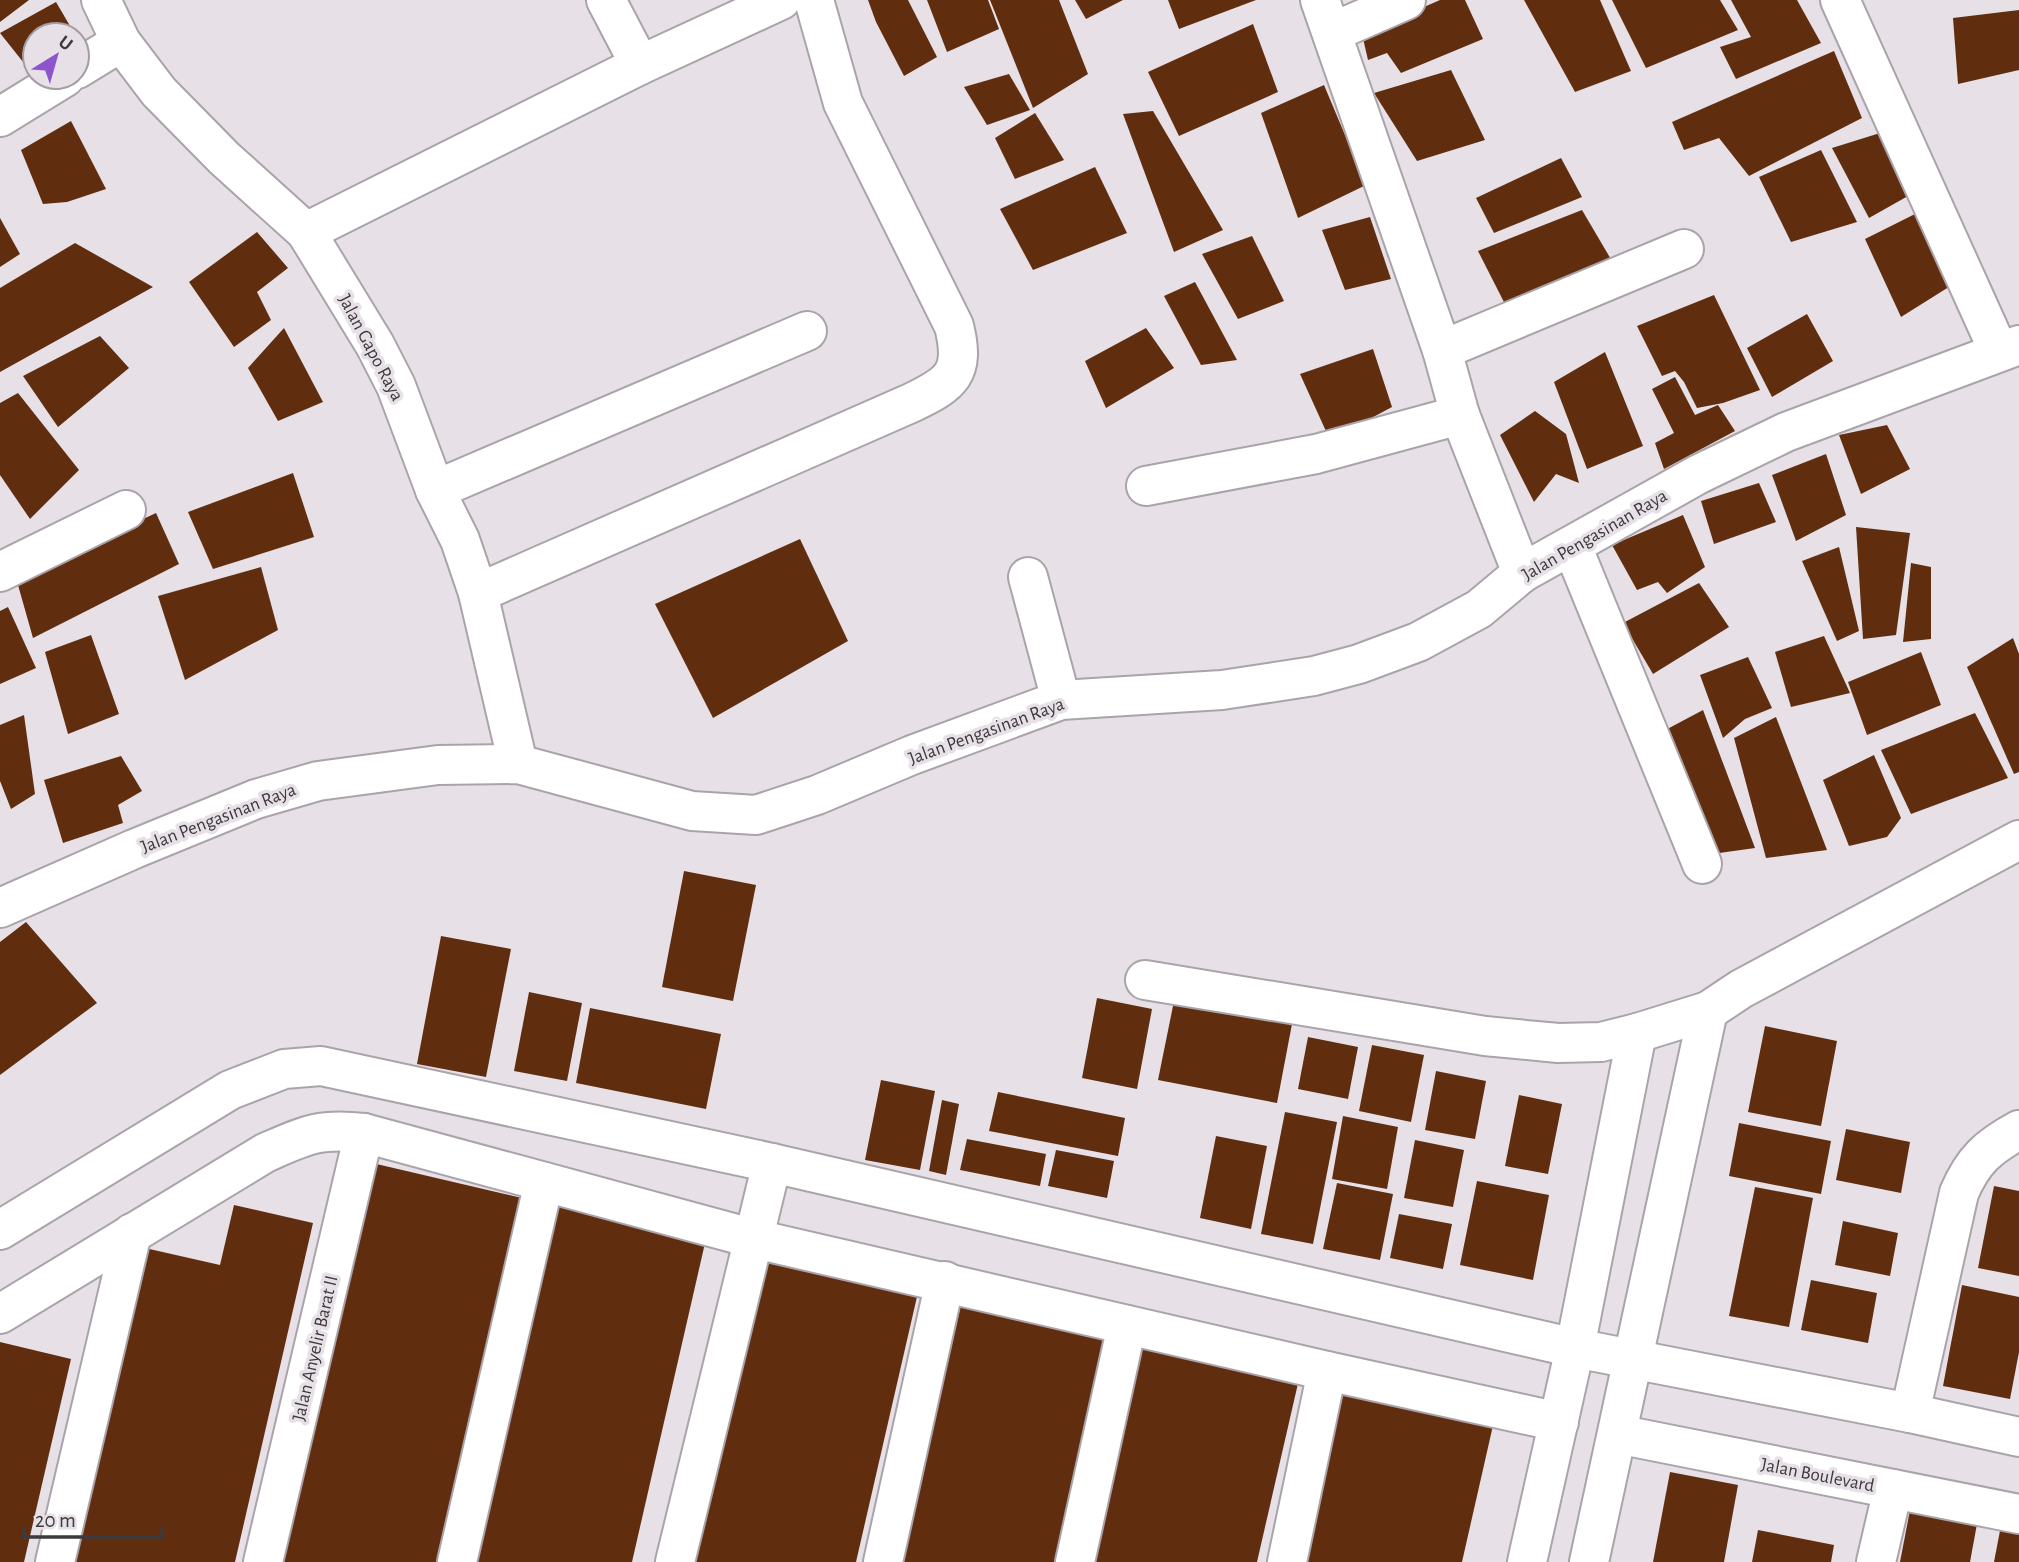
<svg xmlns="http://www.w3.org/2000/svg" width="2019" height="1562" viewBox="0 0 2019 1562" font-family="'Alegreya Sans',sans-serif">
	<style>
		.building { fill: #602e0f }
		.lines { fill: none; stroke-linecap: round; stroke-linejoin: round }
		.street-casing { stroke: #aaa4aa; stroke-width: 42 }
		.secondary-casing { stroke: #aaa4aa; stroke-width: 42 }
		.street { stroke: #fff; stroke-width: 38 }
		.secondary { stroke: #fff; stroke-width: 38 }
		.labels { text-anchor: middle; stroke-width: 7; stroke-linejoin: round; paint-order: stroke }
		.street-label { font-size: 19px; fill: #3c3a3c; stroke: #e7e1e7 }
	</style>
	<rect width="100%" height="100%" fill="#e7e1e7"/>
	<g class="building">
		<polygon points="0,0 29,0 0,22"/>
		<polygon points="868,0 908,0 937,57 904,76 876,22"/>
		<polygon points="927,0 988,0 999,29 947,52"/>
		<polygon points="990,0 1059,0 1088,74 1033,108"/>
		<polygon points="1075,0 1123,0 1086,19"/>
		<polygon points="1168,0 1256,0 1179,29"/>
		<polygon points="1440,0 1465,0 1483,39 1401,73 1387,53 1368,60 1362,34"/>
		<polygon points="1524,0 1600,0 1631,71 1575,92"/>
		<polygon points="1612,0 1720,0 1738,30 1646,68"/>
		<polygon points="1731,0 1797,0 1821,43 1736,79 1720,47 1751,37"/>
		<polygon points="56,2 73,31 70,35 35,35 35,77 0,33"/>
		<polygon points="2019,10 2019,70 1958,84 1953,18"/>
		<polygon points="1253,24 1278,92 1179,136 1148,72"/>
		<polygon points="1834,51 1862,118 1749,176 1719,138 1684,150 1672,122"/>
		<polygon points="1451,70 1485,140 1417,161 1374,93"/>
		<polygon points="1009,74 1030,110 987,125 964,87"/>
		<polygon points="1324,85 1366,185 1298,218 1261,113"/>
		<polygon points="1153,111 1223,230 1174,252 1123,114"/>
		<polygon points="1035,113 1064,160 1015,179 995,138"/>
		<polygon points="71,121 106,189 67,202 43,204 21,150"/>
		<polygon points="1880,133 1908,196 1869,218 1832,148"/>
		<polygon points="1821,150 1857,222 1791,242 1759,177"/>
		<polygon points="1561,158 1582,197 1494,233 1476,198"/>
		<polygon points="1095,167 1127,233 1033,270 1000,209"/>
		<polygon points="1582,210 1612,261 1508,310 1478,251"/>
		<polygon points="1917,213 1952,285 1901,317 1865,239"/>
		<polygon points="1370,217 1391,279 1345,290 1322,230"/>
		<polygon points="0,218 20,254 0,267"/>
		<polygon points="257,232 288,268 257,292 271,320 234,347 189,282"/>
		<polygon points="1252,236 1284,301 1238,319 1202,254"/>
		<polygon points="75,243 153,287 0,372 0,288"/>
		<polygon points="1195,282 1237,360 1201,365 1164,296"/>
		<polygon points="1714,295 1760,390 1723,403 1697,408 1684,382 1675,371 1662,376 1637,326"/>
		<polygon points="1807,314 1833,361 1772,397 1747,348"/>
		<polygon points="284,328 323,402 278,421 248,368"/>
		<polygon points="1146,328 1174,368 1106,408 1085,361"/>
		<polygon points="100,336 129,368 58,427 23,376"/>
		<polygon points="1373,349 1392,407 1330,440 1300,374"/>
		<polygon points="1605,352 1643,446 1587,469 1554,382"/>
		<polygon points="1675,377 1695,415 1718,405 1735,431 1664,469 1655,443 1674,433 1652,389"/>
		<polygon points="18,393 79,470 30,519 0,475 0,403"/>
		<polygon points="1535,411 1566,434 1579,483 1556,474 1534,502 1500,435"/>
		<polygon points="1887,425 1910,469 1861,494 1839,435"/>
		<polygon points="1826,454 1846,515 1796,541 1772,475"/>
		<polygon points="293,473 314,537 213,569 188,512"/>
		<polygon points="1759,483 1776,522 1714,544 1701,501"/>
		<polygon points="156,513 179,564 33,638 16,578"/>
		<polygon points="1683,515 1705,567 1667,593 1658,582 1637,590 1612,545"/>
		<polygon points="1856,527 1910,533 1896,635 1863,639"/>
		<polygon points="800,539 848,641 713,718 655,604"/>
		<polygon points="1839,547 1859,631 1837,641 1802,561"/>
		<polygon points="1911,563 1931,567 1931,639 1903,642"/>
		<polygon points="261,567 278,630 185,680 158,596"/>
		<polygon points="1699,583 1729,627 1653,674 1623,623"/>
		<polygon points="8,607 36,668 0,684 0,611"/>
		<polygon points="91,635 119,714 68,734 45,652"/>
		<polygon points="1824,636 1850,693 1791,707 1775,652"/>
		<polygon points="2013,638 2019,654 2019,772 2014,774 1967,667"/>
		<polygon points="1921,652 1941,705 1867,735 1848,682"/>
		<polygon points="1748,657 1772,708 1745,719 1723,738 1700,675"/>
		<polygon points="1703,710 1755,848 1705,855 1656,735"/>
		<polygon points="1975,713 2008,778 1911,814 1881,750"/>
		<polygon points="24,715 35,794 11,809 0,781 0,725"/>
		<polygon points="1776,717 1827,850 1766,858 1734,738"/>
		<polygon points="1874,755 1901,818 1887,837 1849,846 1823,780"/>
		<polygon points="121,756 142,791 118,805 123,823 63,843 44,780"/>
		<polygon points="684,871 756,885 733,1001 662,987"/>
		<polygon points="26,922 97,1003 0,1075 0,942"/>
		<polygon points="441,936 511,949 486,1077 417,1064"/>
		<polygon points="529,992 582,1003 567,1081 514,1071"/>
		<polygon points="1097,998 1152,1009 1137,1089 1082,1078"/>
		<polygon points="1174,1001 1292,1024 1277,1103 1158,1080"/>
		<polygon points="590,1008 721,1034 706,1109 576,1083"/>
		<polygon points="1765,1026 1837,1041 1821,1126 1748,1112"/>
		<polygon points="1308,1037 1358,1047 1348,1099 1298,1089"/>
		<polygon points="1372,1045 1424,1055 1411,1122 1359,1111"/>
		<polygon points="1436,1071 1486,1081 1475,1139 1425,1130"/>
		<polygon points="881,1080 935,1091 920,1170 865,1160"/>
		<polygon points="998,1092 1125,1118 1118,1156 989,1131"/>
		<polygon points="1519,1095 1562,1104 1548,1174 1505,1166"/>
		<polygon points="942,1100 959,1104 946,1175 929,1171"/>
		<polygon points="1285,1112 1337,1122 1313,1244 1261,1234"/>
		<polygon points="1343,1116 1398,1127 1387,1189 1332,1179"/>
		<polygon points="1739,1123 1831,1141 1821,1194 1729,1176"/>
		<polygon points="1846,1129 1910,1142 1901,1193 1836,1180"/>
		<polygon points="1216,1136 1267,1146 1251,1229 1200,1218"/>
		<polygon points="967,1139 1046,1154 1040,1186 960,1170"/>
		<polygon points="1415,1140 1464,1150 1453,1207 1404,1198"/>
		<polygon points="1056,1150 1114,1161 1107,1198 1048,1186"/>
		<polygon points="368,1162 522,1198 439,1562 276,1562"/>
		<polygon points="1477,1181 1549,1195 1533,1280 1460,1265"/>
		<polygon points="1337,1183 1393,1194 1380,1260 1323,1249"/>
		<polygon points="1994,1186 2019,1191 2019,1276 1978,1268"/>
		<polygon points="1755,1187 1813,1198 1789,1327 1729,1316"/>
		<polygon points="554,1194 708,1230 632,1562 470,1562"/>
		<polygon points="234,1205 313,1223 235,1562 73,1562 145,1248 220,1265"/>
		<polygon points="1399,1214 1452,1224 1443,1269 1390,1258"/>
		<polygon points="1843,1221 1898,1233 1890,1276 1835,1265"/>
		<polygon points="764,1252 919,1288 856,1562 693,1562"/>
		<polygon points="1811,1280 1877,1293 1868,1343 1801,1330"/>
		<polygon points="1962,1285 2019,1297 2019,1352 2010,1399 1943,1386"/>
		<polygon points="962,1300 1116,1336 1064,1562 902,1562"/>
		<polygon points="0,1342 71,1359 24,1562 0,1562"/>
		<polygon points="1144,1343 1299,1379 1257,1562 1094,1562"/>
		<polygon points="1340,1385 1494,1421 1462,1562 1299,1562"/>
		<polygon points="1670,1472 1738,1485 1724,1562 1653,1562"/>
		<polygon points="1910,1510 1977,1524 1970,1562 1900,1562"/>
		<polygon points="2003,1515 2019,1518 2019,1562 1994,1562"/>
		<polygon points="1758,1530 1834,1545 1831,1562 1752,1562"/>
	</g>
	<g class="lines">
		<defs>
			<g id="street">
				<polyline points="101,0 121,42 159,92 224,158 306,232 375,345 396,386 435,490 460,540 478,593 518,764"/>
				<polyline points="606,0 640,65"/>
				<polyline points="1320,0 1442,350 1460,415 1522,573"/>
				<polyline points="1840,0 1999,352"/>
				<polyline points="1333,32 1406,0"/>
				<polyline points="77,69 121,42"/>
				<polyline points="0,117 65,77"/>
				<polyline points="306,232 640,65 781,0"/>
				<polyline points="1442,350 1684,249"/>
				<polyline points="1146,486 1316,454 1460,415"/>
				<polyline points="435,490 807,331"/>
				<polyline points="1572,546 1702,864"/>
				<polyline points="0,572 126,510"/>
				<polyline points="1028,577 1061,700"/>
				<path d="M478,593L911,403C951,384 966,374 954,326L843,103L814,0"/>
				<polyline points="1145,980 1485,1036 1558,1043 1601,1042 1637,1033 1708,1011 1741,989 2019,840"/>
				<polyline points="0,1230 230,1090 284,1069 321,1066 772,1163 1575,1348 1910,1413 2019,1437"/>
				<path d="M0,1314L265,1153C306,1135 318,1128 364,1133L755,1239L1327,1371L1559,1422"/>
				<path d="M1910,1413L1959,1193C1973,1160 1988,1147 2019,1130"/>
				<polyline points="1617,1434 2019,1514"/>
				<polyline points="55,1562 132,1233"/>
				<polyline points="263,1562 364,1133"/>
				<polyline points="457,1562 544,1182"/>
				<polyline points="675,1562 772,1163"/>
				<polyline points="883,1562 945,1281"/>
				<polyline points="1075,1562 1127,1325"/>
				<polyline points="1287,1562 1327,1371"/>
				<polyline points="1527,1562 1575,1348 1637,1033"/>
				<polyline points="1589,1562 1708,1011"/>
				<polyline points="1876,1562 1893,1489"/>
			</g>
			<polyline id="secondary" points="0,908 134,849 256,799 318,781 438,765 518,764 692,811 756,815 817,795 912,755 1061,700 1222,690 1314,676 1359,664 1418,642 1479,609 1522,573 1699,474 1786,432 2019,345"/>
		</defs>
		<use href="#street" class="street-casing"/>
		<use href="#secondary" class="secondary-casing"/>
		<use href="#street" class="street"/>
		<use href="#secondary" class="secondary"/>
	</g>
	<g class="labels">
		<g class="street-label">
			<text transform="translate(372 347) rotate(62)" y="7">Jalan Gapo Raya</text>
			<text transform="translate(1594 534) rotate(-30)" y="7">Jalan Pengasinan Raya</text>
			<text transform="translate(986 730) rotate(-20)" y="7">Jalan Pengasinan Raya</text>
			<text transform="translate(218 817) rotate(-21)" y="7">Jalan Pengasinan Raya</text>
			<text transform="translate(314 1348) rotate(-77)" y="7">Jalan Anyelir Barat II</text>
			<text transform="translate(1818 1474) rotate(11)" y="7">Jalan Boulevard</text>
		</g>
	</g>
	<g transform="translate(56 56) rotate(37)"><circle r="33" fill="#e7e1e7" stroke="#a39ea3" stroke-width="2"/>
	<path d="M0-5L12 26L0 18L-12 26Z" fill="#8e54cc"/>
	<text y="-10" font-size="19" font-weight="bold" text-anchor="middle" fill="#3c3a3c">U</text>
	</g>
	<path d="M24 1527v10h138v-10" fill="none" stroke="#3c3a3c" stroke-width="3.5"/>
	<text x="35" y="1527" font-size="21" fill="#3c3a3c" stroke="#e7e1e7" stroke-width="5" paint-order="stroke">20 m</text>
</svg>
